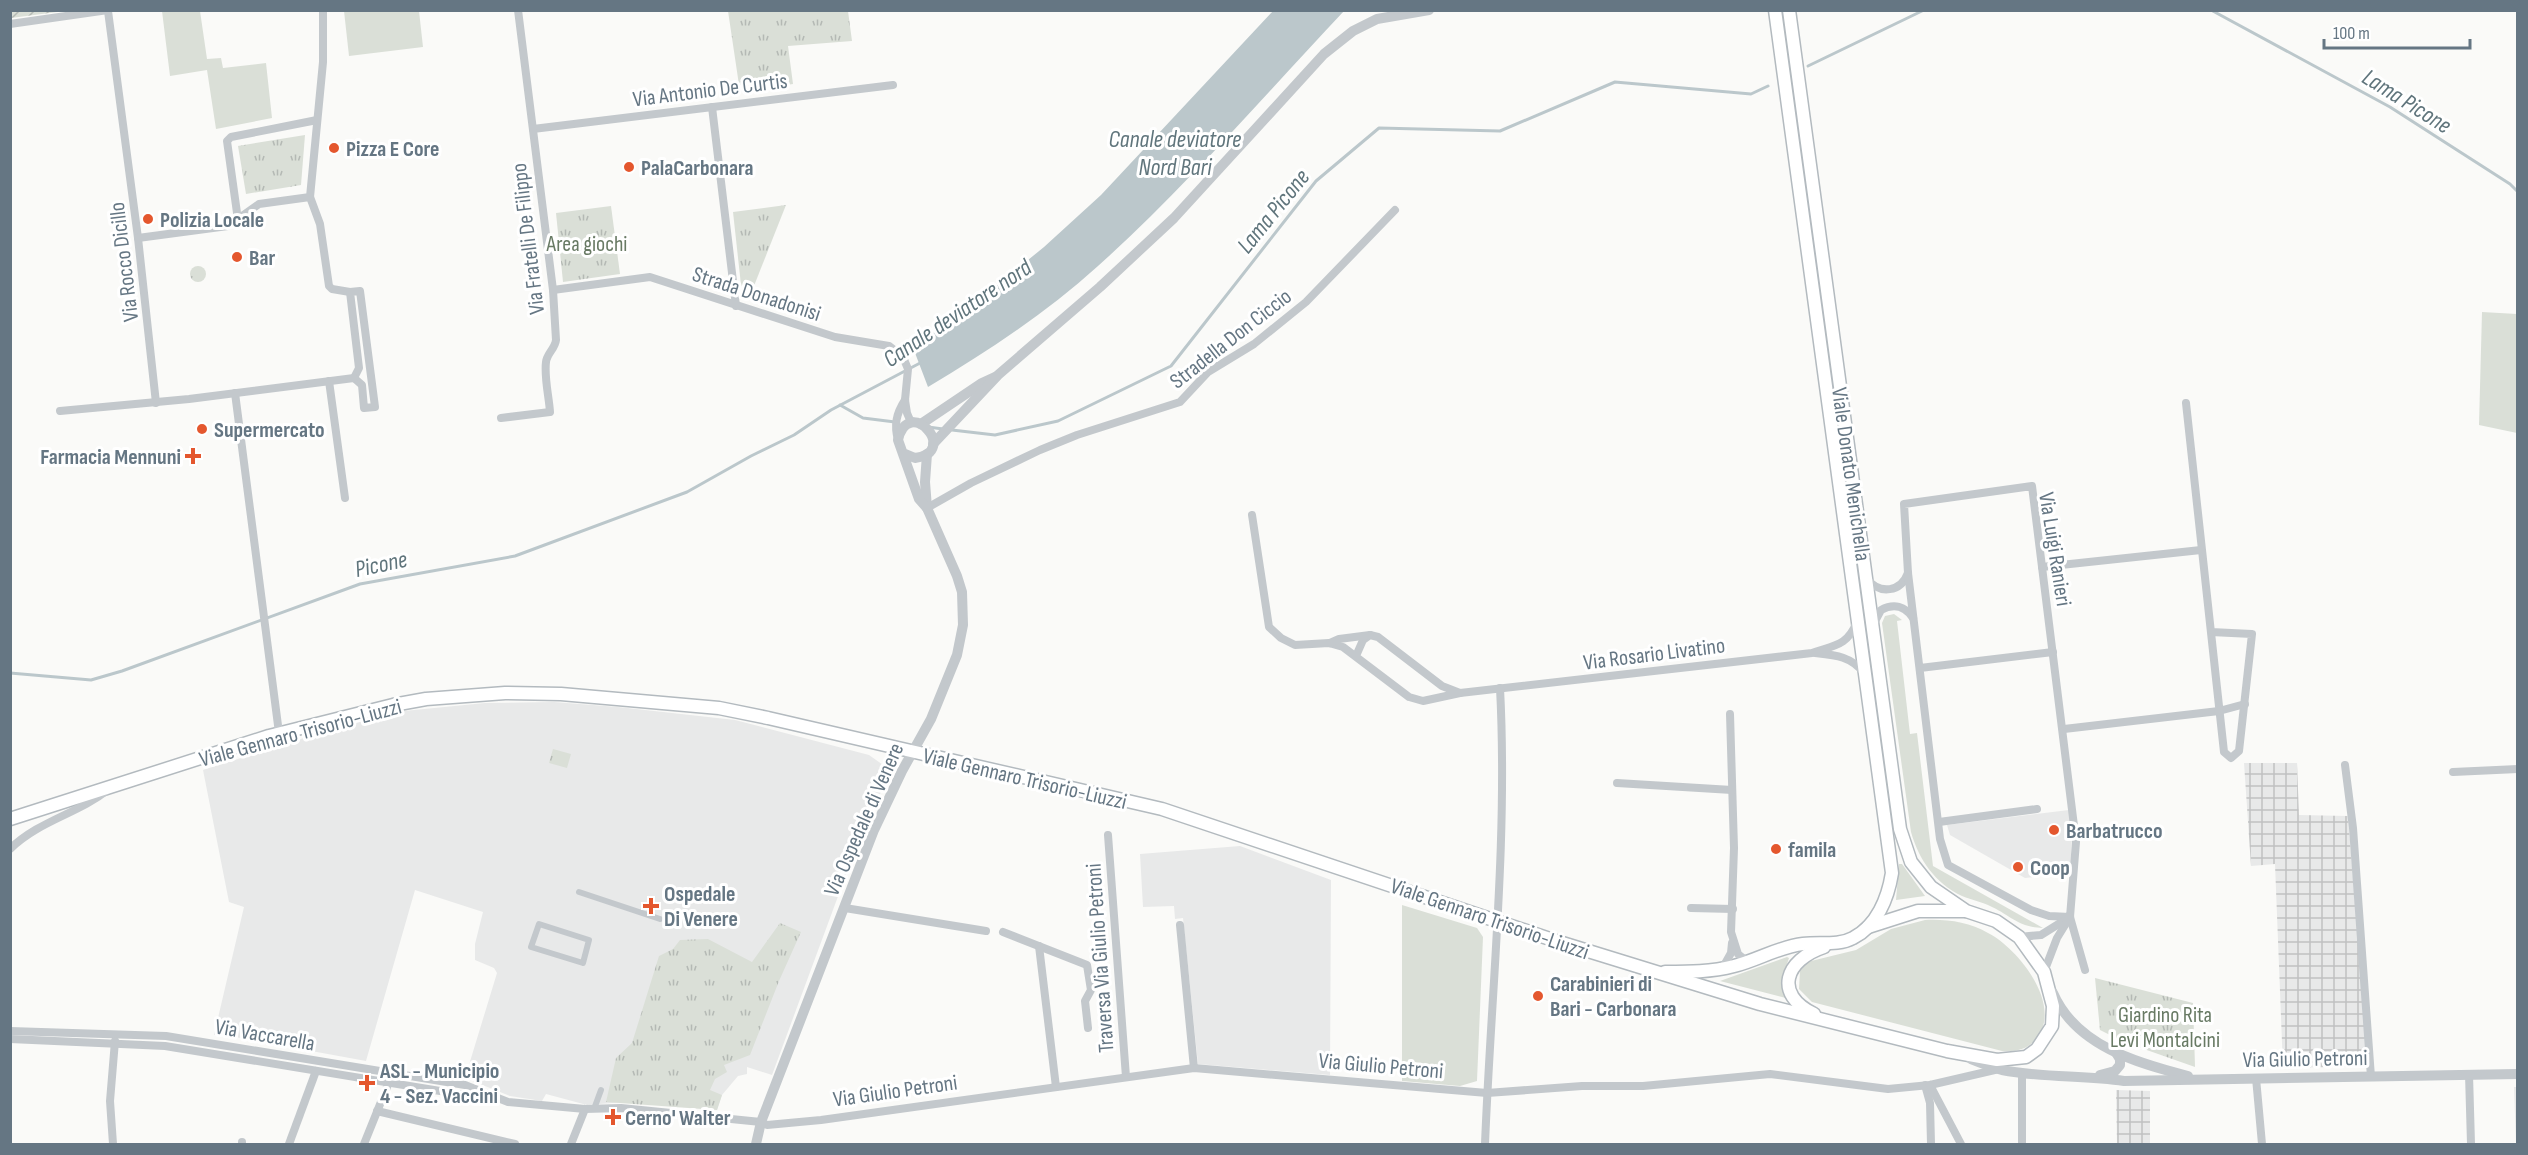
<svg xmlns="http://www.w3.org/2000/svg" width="2528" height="1155" viewBox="0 0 2528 1155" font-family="'Sofia Sans Condensed',sans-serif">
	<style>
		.built { fill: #e8e9e9 }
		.industrial { fill: url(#industrial-grid) }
		.grass { fill: #dadfd7 }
		.park { fill: url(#park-tufts) }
		.garden { fill: url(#garden-furrows) }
		.water { fill: #bbc7cb }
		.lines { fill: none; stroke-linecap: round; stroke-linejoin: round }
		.stream { stroke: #bbc7cb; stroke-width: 3 }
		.secondary-casing { stroke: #b3babf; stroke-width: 15 }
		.pedestrian { stroke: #c3c8cc; stroke-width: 6 }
		.minor { stroke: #c3c8cc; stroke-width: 8 }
		.tertiary { stroke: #c3c8cc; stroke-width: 10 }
		.secondary { stroke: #fff; stroke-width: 12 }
		.poi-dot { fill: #e4572e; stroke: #fff; stroke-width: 2 }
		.labels { text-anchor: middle; stroke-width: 6; stroke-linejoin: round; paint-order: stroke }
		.street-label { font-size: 22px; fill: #657683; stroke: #fff }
		.poi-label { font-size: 22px; font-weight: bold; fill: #657683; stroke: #fff; text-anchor: start }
		.park-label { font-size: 22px; fill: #687a64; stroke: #fff }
		.water-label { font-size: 24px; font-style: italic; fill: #60757c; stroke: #fff }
	</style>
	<defs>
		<pattern id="industrial-grid" width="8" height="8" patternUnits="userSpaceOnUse" patternTransform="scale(1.5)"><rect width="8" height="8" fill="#e8e9e9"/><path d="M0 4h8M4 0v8" fill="none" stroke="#c0c1c2"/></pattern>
		<pattern id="park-tufts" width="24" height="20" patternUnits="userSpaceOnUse" patternTransform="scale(1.5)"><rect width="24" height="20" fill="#dadfd7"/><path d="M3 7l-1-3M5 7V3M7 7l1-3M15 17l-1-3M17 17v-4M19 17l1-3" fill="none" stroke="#b4b9b4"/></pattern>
		<pattern id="garden-furrows" width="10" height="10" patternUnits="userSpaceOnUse" patternTransform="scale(1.5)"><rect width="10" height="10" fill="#dadfd7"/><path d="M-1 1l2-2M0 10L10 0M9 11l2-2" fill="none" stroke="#b4b9b4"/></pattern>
	</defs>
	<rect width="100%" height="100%" fill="#fafaf8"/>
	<g class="built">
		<polygon points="554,702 618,707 735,720 869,755 886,767 888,772 887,780 864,826 772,1075 747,1067 747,1074 738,1076 722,1095 717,1110 625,1102 587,1105 546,1094 542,1101 510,1096 465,1078 497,973 494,968 475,960 475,944 483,912 415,890 366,1061 224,1035 214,1035 244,907 229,902 203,770 348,724 404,711 485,703"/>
		<polygon points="2069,810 2072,834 2070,873 2025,878 1950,835 1947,825"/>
		<polygon points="1240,846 1331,880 1330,1075 1198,1064 1183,918 1175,919 1174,906 1143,907 1140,854"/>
		<polygon points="2514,1087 2517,1087 2517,1144 2516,1144"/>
	</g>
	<g class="industrial">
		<polygon points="2244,763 2297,763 2299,815 2348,816 2368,1062 2365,1066 2343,1067 2341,1061 2337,1061 2333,1062 2331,1067 2283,1068 2275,864 2251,866"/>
		<polygon points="2116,1090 2150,1091 2150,1144 2117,1144"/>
	</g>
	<g class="grass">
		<polygon points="162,11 200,11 207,59 221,58 223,68 266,63 272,118 216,129 207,70 170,76"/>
		<polygon points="344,11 419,11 423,47 349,56"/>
		<polygon points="2482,312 2517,314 2517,433 2479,425"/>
		<path d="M1894,614L1902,620L1897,621L1910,734L1917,733L1933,866L2043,928C2018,927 2013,917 1992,907C1983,902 1972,900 1962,896C1935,883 1919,860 1911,832L1882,623L1885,616Z"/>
		<polygon points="1899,864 1902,864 1925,896 1896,900"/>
		<polygon points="1402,905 1477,928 1483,937 1477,1081 1460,1086 1402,1081"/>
		<path d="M1925,920C1947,919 1969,922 1988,933C2018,948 2064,1006 2036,1039C2027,1050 2015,1052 2002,1051L1812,1002L1799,989L1800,971L1807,962L1856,950L1891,929Z"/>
		<polygon points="1787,957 1789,958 1782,979 1786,998 1720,981"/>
	</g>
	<g class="park">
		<polygon points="728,11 848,11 852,41 788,46 793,84 745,91 745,85 739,85"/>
		<polygon points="305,135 301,185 246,194 238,146"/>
		<polygon points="786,205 750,296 741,285 733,212"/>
		<polygon points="611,206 620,274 563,282 556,213"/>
		<circle cx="198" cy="274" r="8"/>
		<polygon points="553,749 571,754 567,768 549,763"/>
		<polygon points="780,923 801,932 779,981 750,1055 724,1065 727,1072 715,1079 710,1090 722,1095 717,1110 606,1102 616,1058 632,1043 659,956 673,949 680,940 708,939 752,962"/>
		<polygon points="2095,978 2193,1003 2195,1067 2124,1042 2100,1030"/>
	</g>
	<polygon class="garden" points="57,11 57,12 11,18 11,11"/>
	<path class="water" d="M1273,11H1344C1264,96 1185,188 1098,266C1046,313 987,352 928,387L912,345L883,359L947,326L1044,247L1101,195Z"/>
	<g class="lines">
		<g class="stream">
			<polyline points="2211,10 2390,107 2510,184 2518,192"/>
			<polyline points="1808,66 1924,10"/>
			<polyline points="840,405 863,418 895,422"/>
			<polyline points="928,427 943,429"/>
			<polyline points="952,430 995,435 1058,421 1171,366 1316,181 1379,128 1500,131 1615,82 1751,94 1768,86"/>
			<polyline points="10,673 91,680 122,671 360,584 515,556 687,492 751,456 794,435 831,410 922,362"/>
		</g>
		<defs>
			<g id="secondary">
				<polyline points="10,819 269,736 393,705 426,699 505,693 561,694 719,708 768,718 1162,809 1559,942 1760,1004 1947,1051 1997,1060 2026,1057 2037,1049 2052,1026 2053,1006 2044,972 2019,937 1996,921 1966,911 1931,887 1911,862 1900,829 1789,10"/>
				<polyline points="1868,927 1918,911 1965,911"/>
				<path d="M1665,972C1689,972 1711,972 1734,966C1758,960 1778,947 1803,944C1820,942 1838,946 1853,938C1877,926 1888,898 1892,873L1775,10"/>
				<path d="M1814,1014C1773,994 1785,960 1824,947"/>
			</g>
		</defs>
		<use href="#secondary" class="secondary-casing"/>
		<g class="pedestrian">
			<polyline points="579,892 660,919"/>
			<polygon points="539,924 589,940 583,963 531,947"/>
			<polyline points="594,1109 601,1090"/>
		</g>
		<g class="minor">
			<polyline points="108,11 138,238 156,403"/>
			<polyline points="10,24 108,10"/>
			<polyline points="712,107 736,306"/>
			<polyline points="533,129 893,85"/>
			<polyline points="310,197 320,224 329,286 332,289 350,292"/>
			<polyline points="238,220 227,141 231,137 317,120"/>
			<polyline points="138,238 228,226 259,204 310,197 323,62 323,10"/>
			<polyline points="553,290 650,277 835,337 889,346 903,357 908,369 905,400 907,413 910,420 916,423"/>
			<polygon points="360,291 375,407 364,408 362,385 354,378 359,368 350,292"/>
			<polyline points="329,381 345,498"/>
			<polyline points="235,393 279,733"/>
			<polyline points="2186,403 2224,752 2231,758 2239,751 2252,634 2211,632"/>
			<polyline points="60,411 189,399 354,378"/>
			<path d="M501,418L550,412C549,397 544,377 546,362C547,353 555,349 556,340L553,290L518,10"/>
			<path d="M898,440C894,425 896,414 905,400"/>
			<polyline points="927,508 971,483 1040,450 1077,435 1180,402 1208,372 1254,344 1306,302 1395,210"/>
			<polyline points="1252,515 1269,627 1281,638 1295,645 1329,643 1343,647 1409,697 1423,701 1460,693 1442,686 1378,637 1370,635 1363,640 1356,656"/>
			<polyline points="2042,567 2201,550"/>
			<path d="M1867,579C1880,595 1901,592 1908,573"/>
			<path d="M1874,623L1881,610C1894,603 1905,606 1913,618"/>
			<polyline points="1330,643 1339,639 1370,635"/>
			<path d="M1815,653C1835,655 1851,656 1864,673"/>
			<polyline points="1920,668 2053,652"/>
			<path d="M1460,693L1812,653C1835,645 1847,646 1857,622"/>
			<polyline points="1730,714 1734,848 1731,932 1738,954 1748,962"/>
			<polyline points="2064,729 2219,711 2245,704"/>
			<polyline points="2345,765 2353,828 2371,1077"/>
			<polyline points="2453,772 2518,769"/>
			<polyline points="1617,783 1732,790"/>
			<polyline points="1939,822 2037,809"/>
			<polyline points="1108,835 1126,1077"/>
			<path d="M10,849C40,820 78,814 109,789"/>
			<polyline points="845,908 986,931"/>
			<polyline points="1691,908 1733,909"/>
			<polyline points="2070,917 2049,916 2031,910 1948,865 1940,839 1908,573 1904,504 2032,486 2076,842 2070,917 2085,970"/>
			<polyline points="1180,925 1194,1068"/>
			<polyline points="1003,932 1087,965 1091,990 1085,1001 1088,1028"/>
			<polyline points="2019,937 2041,935 2065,920"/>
			<polyline points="1039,946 1056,1087"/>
			<polyline points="1722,969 1731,953 1732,943"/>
			<polyline points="2044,972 2057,938 2070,917"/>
			<polyline points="10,1031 166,1036 465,1085 508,1102 585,1109 621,1108 761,1122 767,1125 821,1120 1194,1068 1487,1093 1582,1086 1643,1086 1770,1074 1888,1089 1930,1085 1999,1069"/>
			<polyline points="10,1039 165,1046 495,1100"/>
			<polyline points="2022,1073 2022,1144"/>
			<polyline points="2469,1074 2471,1144"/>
			<polyline points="2256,1078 2262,1144"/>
			<polyline points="1925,1085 1930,1103 1931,1144"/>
			<polyline points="1930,1085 1961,1144"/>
			<polyline points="377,1111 515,1144"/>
			<polyline points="113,1144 110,1101 115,1041"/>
			<polyline points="242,1144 242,1142"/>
			<polyline points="289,1144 316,1071"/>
			<polyline points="364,1144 389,1082"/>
			<polyline points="571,1144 585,1109"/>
			<path d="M1485,1144C1491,993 1508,840 1500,688"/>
		</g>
		<g class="tertiary">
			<polyline points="921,424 982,383 995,377"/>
			<polyline points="933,444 998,375 1100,287 1174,218 1324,54 1353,31 1377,19 1429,10"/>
			<polyline points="927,508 925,482 927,454"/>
			<path d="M2053,993C2076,1046 2137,1063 2188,1076"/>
			<path d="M1971,1059C1981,1063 1992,1067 2002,1070C2042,1078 2084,1075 2124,1081L2518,1074"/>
			<polyline points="2100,1075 2115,1071 2120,1065 2120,1059 2115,1051"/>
			<path d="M756,1144L761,1122L874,830L902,771L931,719L957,655L963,625L962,592L957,576L927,508L919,499L898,440C908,394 961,452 915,458L903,453"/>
		</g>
		<use href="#secondary" class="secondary"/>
	</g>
	<g class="poi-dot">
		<circle cx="334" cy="148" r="6"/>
		<circle cx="629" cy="167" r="6"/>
		<circle cx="148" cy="219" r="6"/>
		<circle cx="237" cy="257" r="6"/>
		<circle cx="202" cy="429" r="6"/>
		<path d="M190 447h6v6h6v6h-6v6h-6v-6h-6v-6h6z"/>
		<circle cx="2054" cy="830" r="6"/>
		<circle cx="1776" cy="849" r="6"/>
		<circle cx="2018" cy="867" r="6"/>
		<path d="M648 897h6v6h6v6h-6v6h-6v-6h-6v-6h6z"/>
		<circle cx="1538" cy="996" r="6"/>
		<path d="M364 1074h6v6h6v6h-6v6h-6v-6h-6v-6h6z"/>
		<path d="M610 1108h6v6h6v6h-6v6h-6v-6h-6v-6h6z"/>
	</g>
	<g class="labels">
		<g class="street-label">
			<text transform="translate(710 89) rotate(-7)" y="8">Via Antonio De Curtis</text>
			<text transform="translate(527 239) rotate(-97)" y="8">Via Fratelli De Filippo</text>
			<text transform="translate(123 262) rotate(-97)" y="8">Via Rocco Dicillo</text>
			<text transform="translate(757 293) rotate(18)" y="8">Strada Donadonisi</text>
			<text transform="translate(1230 338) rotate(-38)" y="8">Stradella Don Ciccio</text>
			<text transform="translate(1852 474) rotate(82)" y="8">Viale Donato Menichella</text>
			<text transform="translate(2056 549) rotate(81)" y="8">Via Luigi Ranieri</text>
			<text transform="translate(1654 653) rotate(-7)" y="8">Via Rosario Livatino</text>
			<text transform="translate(300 732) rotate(-15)" y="8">Viale Gennaro Trisorio-Liuzzi</text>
			<text transform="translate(1025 778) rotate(13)" y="8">Viale Gennaro Trisorio-Liuzzi</text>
			<text transform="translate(863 819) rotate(-66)" y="8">Via Ospedale di Venere</text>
			<text transform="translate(1490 918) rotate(19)" y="8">Viale Gennaro Trisorio-Liuzzi</text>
			<text transform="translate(1099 958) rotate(-94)" y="8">Traversa Via Giulio Petroni</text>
			<text transform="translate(265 1034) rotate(10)" y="8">Via Vaccarella</text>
			<text transform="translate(2305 1058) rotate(-1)" y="8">Via Giulio Petroni</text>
			<text transform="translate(1381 1065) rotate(5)" y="8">Via Giulio Petroni</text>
			<text transform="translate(895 1090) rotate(-8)" y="8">Via Giulio Petroni</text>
		</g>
		<g class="poi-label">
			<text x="346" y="156">Pizza E Core</text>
			<text x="641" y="175">PalaCarbonara</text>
			<text x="160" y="227">Polizia Locale</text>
			<text x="249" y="265">Bar</text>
			<text x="214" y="437">Supermercato</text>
			<text x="181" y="464" text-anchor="end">Farmacia Mennuni</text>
			<text x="2066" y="838">Barbatrucco</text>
			<text x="1788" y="857">famila</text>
			<text x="2030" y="875">Coop</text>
			<text x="664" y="901">Ospedale<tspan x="664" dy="25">Di Venere</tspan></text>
			<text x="1550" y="991">Carabinieri di<tspan x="1550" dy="25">Bari - Carbonara</tspan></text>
			<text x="380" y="1078">ASL - Municipio<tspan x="380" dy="25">4 - Sez. Vaccini</tspan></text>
			<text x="625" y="1125">Cerno' Walter</text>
		</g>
		<g class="park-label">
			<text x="587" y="251">Area giochi</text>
			<text x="2165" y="1022">Giardino Rita<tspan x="2165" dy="25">Levi Montalcini</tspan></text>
		</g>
		<g class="water-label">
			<text transform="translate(2407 101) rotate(32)" y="8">Lama Picone</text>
			<text x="1175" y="147">Canale deviatore<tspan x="1175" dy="28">Nord Bari</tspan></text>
			<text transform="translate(1273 211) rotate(-51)" y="8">Lama Picone</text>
			<text transform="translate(957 313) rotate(-34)" y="8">Canale deviatore nord</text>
			<text transform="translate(381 564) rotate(-12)" y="8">Picone</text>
		</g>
	</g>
	<rect width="2528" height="1155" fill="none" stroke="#657683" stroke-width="24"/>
	<path d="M2324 39v9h146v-9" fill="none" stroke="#657683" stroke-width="3"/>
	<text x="2333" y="39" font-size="18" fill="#657683" stroke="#ffffff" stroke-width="4.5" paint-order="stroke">100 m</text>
</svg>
